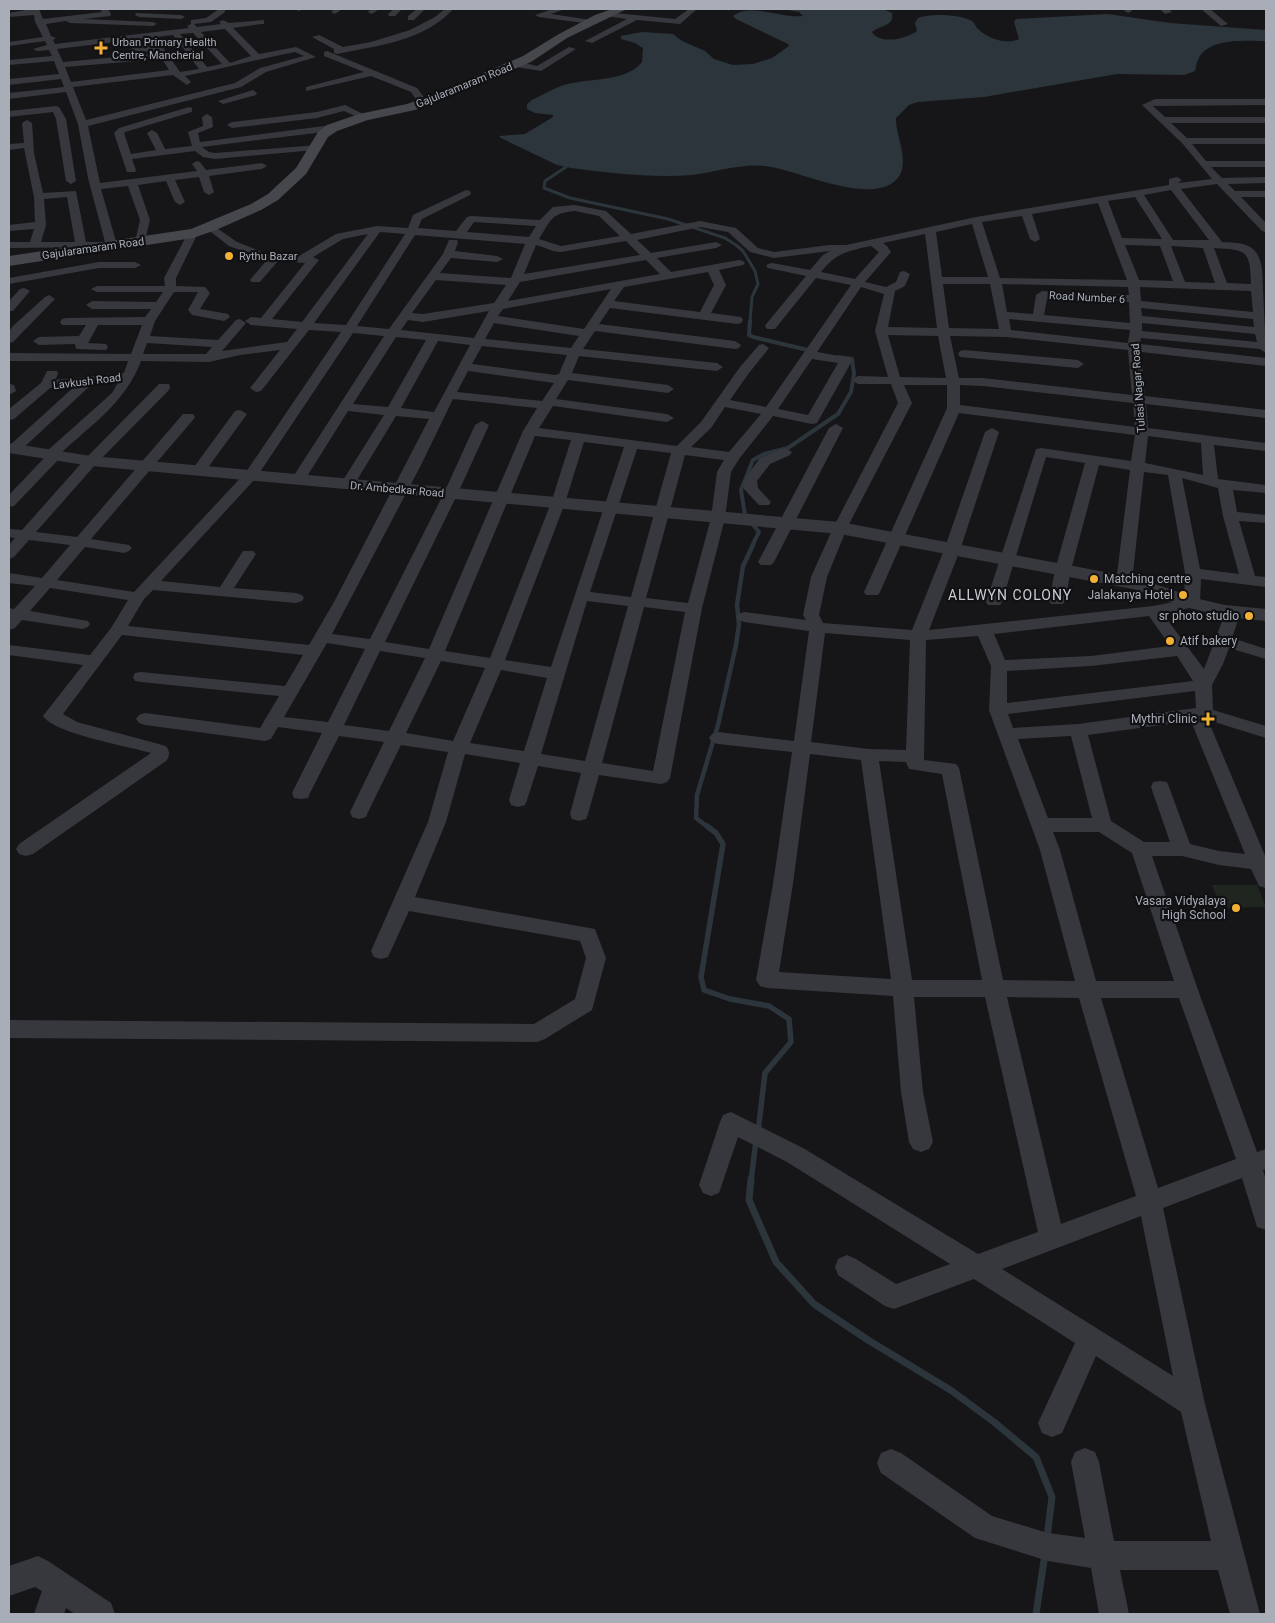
<svg xmlns="http://www.w3.org/2000/svg" width="1275" height="1623" viewBox="0 0 1275 1623" font-family="Roboto,sans-serif">
	<style>
		.green { fill: #1e261f }
		.water { fill: #2c353c }
		.lines { fill: none; stroke-linecap: round; stroke-linejoin: round }
		.stream-far4 { stroke: #2c353c; stroke-width: 3 }
		.stream-far3 { stroke: #2c353c; stroke-width: 4 }
		.stream-far2 { stroke: #2c353c; stroke-width: 4.5 }
		.stream-far1 { stroke: #2c353c; stroke-width: 5.5 }
		.stream { stroke: #2c353c; stroke-width: 7 }
		.minor { fill: #37383d; fill-rule: evenodd }
		.tertiary { fill: #37383d; fill-rule: evenodd }
		.secondary { fill: #45474d; fill-rule: evenodd }
		.poi-dot { fill: #f2b134; stroke: #111113; stroke-width: 2 }
		.labels { text-anchor: middle; stroke-width: 4.5; stroke-linejoin: round; paint-order: stroke }
		.far-poi-label { font-size: 11px; fill: #a8adb8; stroke: #111113; text-anchor: start }
		.far-street-label { font-size: 11px; fill: #a8adb8; stroke: #111113 }
		.poi-label { font-size: 12px; fill: #a8adb8; stroke: #111113; text-anchor: end }
		.neighbourhood-label { font-size: 14px; letter-spacing: 1px; fill: #c9ccd4; stroke: #111113 }
	</style>
	<rect width="100%" height="100%" fill="#161618"/>
	<polygon class="green" points="1212,885 1257,885 1266,907 1221,908"/>
	<path class="water" d="M782,9H883L892,13C895,26 880,25 872,32C880,45 906,39 917,31L915,23L918,18C929,13 961,14 972,21C975,23 976,28 979,30C989,39 1007,45 1019,39L1014,22L1016,19L1108,14L1170,23L1266,30V41C1247,41 1207,37 1198,60C1196,63 1196,68 1195,71L1184,75L1117,74L984,97L918,102L909,105L896,118C895,136 912,164 896,180C870,205 802,172 771,167C745,162 718,172 692,175C652,178 611,173 571,168L557,165L501,138L499,136L525,134L553,117V115L535,113L527,109V104L532,100C543,95 555,87 568,84C591,78 626,82 642,62L643,48L635,43L621,39V36L642,32L673,34L682,41L705,51L714,59L733,65L753,64L772,58L789,46L788,44L736,19L733,16C749,2 783,19 803,16L799,12Z"/>
	<g class="lines">
		<polyline class="stream-far4" points="566,167 545,181 544,188 570,198 668,219 725,238 736,245 743,251 755,271 758,284 752,297 750,322"/>
		<g class="stream-far3">
			<polyline points="750,321 749,335 753,337 812,351"/>
			<polyline points="745,515 741,490 753,460 764,454 788,448 838,414 851,392 854,374 852,359 838,357"/>
			<polyline points="752,546 759,532 754,526"/>
		</g>
		<polyline class="stream-far2" points="709,828 696,818 697,795 718,725 736,645 739,624 737,605 743,566 753,545"/>
		<g class="stream-far1">
			<polyline points="707,826 716,833 723,844 701,977 704,990 730,999 769,1006 789,1019 791,1042 765,1073 758,1132"/>
			<polyline points="751,1181 756,1140"/>
		</g>
		<g class="stream">
			<polyline points="751,1179 749,1200 776,1262 814,1304 868,1340 952,1391 994,1422 1036,1457 1052,1497 1047,1538"/>
			<polyline points="1036,1614 1045,1554"/>
		</g>
		<g class="minor">
			<path d="M31,9H39L43,19L102,12L100,9H108L111,14L110,16L84,19L153,22L157,24L153,26L70,23L66,21L46,24L51,36L56,38L53,40L55,44L189,28L187,26L191,24V20L206,18L219,9H225V12L211,22L194,24L197,27L221,24L219,22L223,20L229,23L264,20V24H261L233,28L259,54L296,47L316,57L266,72L241,87L88,126L100,183L197,171L192,164L197,161L200,162L206,170L262,163L267,166L262,169L209,176L214,192L209,195L204,192L199,177L175,180L185,202L180,205L175,202L166,181L138,185L150,220L144,244H136L135,242L140,220L128,186L101,189L117,245L115,247L9,248V242H30L34,229L9,231V225L35,222L34,197L24,148L9,150V144L24,143L22,123L27,120L32,123L34,153L43,193L76,191L86,242H105L88,178L78,124L66,92L9,99V93L64,87L61,79L9,85V79L59,74L54,61L9,65V60L52,56L49,50L37,51L33,49L47,45L45,41L9,46V42L43,37L35,22L34,15L9,17V13ZM225,29L251,56L230,63L201,32ZM193,33L222,64L207,67L180,34ZM173,35L199,69L180,72L162,46L134,47L130,50L131,52L157,51L169,70L71,82L65,67L150,60L154,57L150,54L63,62L57,49ZM295,52L304,56L260,68L235,83L86,120L73,87L173,75L187,85L191,82L185,76C222,69 258,59 295,52ZM67,197L75,242H41L46,225L44,199Z"/>
			<polygon points="294,9 303,9 299,11"/>
			<polygon points="334,9 342,9 335,14 331,12"/>
			<polygon points="371,9 379,9 372,14 368,12"/>
			<polygon points="394,9 402,9 395,16 389,16 388,14"/>
			<polygon points="417,9 425,9 414,20 408,20 408,16"/>
			<path d="M445,9H453C425,41 376,46 337,54L334,53V49L312,37L319,35L343,47L371,42L410,30L435,17Z"/>
			<polygon points="553,9 565,9 551,14 591,20 595,22 591,24 539,17 535,15"/>
			<polygon points="689,9 697,9 680,24 637,20 592,43 585,41 627,19 605,16 605,12 675,19"/>
			<polygon points="1122,9 1130,9 1132,11 1128,13"/>
			<polygon points="1160,9 1169,9 1172,12 1165,14"/>
			<polygon points="1201,9 1210,9 1228,24 1221,26"/>
			<polygon points="136,13 181,15 185,17 181,19 139,17 135,15"/>
			<polygon points="569,47 576,49 541,71 516,67 512,64 516,61 537,66"/>
			<polygon points="327,51 417,88 428,103 426,105 420,105 411,92 371,76 306,91 306,87 364,72 324,56 324,52"/>
			<polygon points="253,90 257,93 256,95 223,104 218,101"/>
			<path d="M1155,99H1266V105L1153,106L1165,117H1266V123H1171L1187,138H1266V144H1192L1206,161H1266V167H1211L1222,178L1266,177V183L1228,184L1235,191H1266V197H1241L1266,223V232L1262,231L1217,184L1181,189L1222,242C1244,243 1258,243 1262,269L1266,353L1260,349L1141,338L1140,344L1266,358V366L1141,352L1145,396L1266,410V418L1146,404L1148,428L1266,443V451L1214,445L1218,479L1266,485V493L1233,490L1237,512L1266,515V523L1239,521L1255,576L1266,577V587L1201,579L1200,603L1198,606L1163,614L1204,669L1227,608H1239L1241,611L1232,638L1266,649V659L1229,648L1223,664L1212,685L1213,710L1266,726V738L1208,720L1266,858V888L1259,886L1251,869L1219,865L1182,856H1152L1198,990L1257,1152L1266,1149V1169L1263,1170L1266,1180V1230L1257,1227L1242,1178L1163,1208L1205,1404L1260,1614H1230L1218,1570H1120L1129,1614H1099L1091,1568L1048,1561L975,1538L881,1473L877,1463L881,1453L891,1449L901,1453L992,1516L1048,1533L1085,1538L1071,1462L1075,1452L1085,1448L1095,1452L1099,1462L1114,1541H1211L1181,1412L1096,1356L1062,1433L1052,1437L1042,1433L1038,1423L1075,1343L974,1279L894,1309L885,1306L838,1275L835,1267L838,1259L847,1255L856,1259L896,1284L950,1264L787,1162L738,1137L719,1193L711,1196L703,1193L699,1185L720,1122L723,1115L731,1112L803,1148L978,1254L1038,1232L985,997H914L923,1092L933,1142L929,1149L921,1152L913,1149L909,1142L901,1092L893,996L767,988L760,986L756,980L773,884L792,752L718,744L712,742L709,738L712,734L718,732L794,741L809,631L744,622L738,620L736,617L738,614L744,612L806,620L803,615L811,577L833,528L898,403L891,384H858L852,380L858,376L888,377L875,331L884,294L861,287L817,352L850,358L852,361L817,423L812,424L773,416L739,459L731,472L725,518L702,608L670,778L667,782L661,784L599,775L588,814L586,819L579,821L572,819L570,814L581,773L538,766L527,800L525,805L518,807L511,805L509,800L520,763L465,754L446,822L415,897L595,929L606,958L592,1010L545,1039L537,1042L9,1038V1020L534,1024L575,999L586,958L580,941L409,911L388,957L381,959L374,957L371,951L428,822L448,752L401,745L368,812L366,817L359,819L352,817L350,812L384,742L339,736L310,793L308,798L301,799L294,798L292,793L322,733L278,727L271,739L265,741L145,725L139,723L136,719L139,715L145,713L260,728L279,696L141,682L135,681L133,677L135,673L141,672L285,686L303,655L122,635L63,714L77,722L166,746C170,751 170,756 166,761L33,854L26,856L19,854L16,849L19,844L151,753C128,746 55,734 43,716L46,712L83,665L9,655V645L90,655L111,628L128,600L50,588L30,611L88,621L90,624L88,627L82,629L22,620L15,628L9,630V608L14,609L35,586L9,583V573L42,578L70,545L29,540L14,557L9,559V545L15,538L9,537V529L22,530L86,458L159,384H169L170,387L169,390L96,464L36,532L77,537L183,414H193L195,417L193,420L91,539L129,545L132,548L129,551L124,553L85,547L57,580L134,592L246,472L341,332L309,330L261,391L256,392L250,388L280,350L240,355L209,362L141,361C126,402 91,425 61,453L60,458L14,506L9,507V495L46,456L45,454L47,451L112,393L119,381L92,384L19,452H9V446L75,386L50,388L14,419L9,420V409L41,383L47,371H57L58,374L55,380L124,373L128,361H9V353L131,354L142,325H98L88,343L106,344L108,347L106,350L76,349L75,344L39,345L33,341L39,337L79,336L86,325H62L60,322L62,319L66,318L145,317L151,309H92L86,305L92,301L156,302L163,292H97L91,289L97,286H165L164,278L188,233L193,230L198,233L176,278V286L205,287L210,293L200,309L228,314L230,317L224,321L192,315L188,310L198,292H174L155,321L150,336L218,340L236,320L240,319L246,323L222,351L287,342L297,329L251,325L245,321L251,317L261,318L305,263L278,261L260,282H252L250,280L267,260L229,246L207,229L206,227L207,225L211,224L237,242L267,254L299,256L336,234L377,226L408,228L413,215L466,190L470,191L471,193L470,195L422,219L418,228L456,231L467,217L471,216L540,220L553,207L575,205L606,211L631,234L700,221L736,228L758,248L774,252L829,245H846L976,217L1169,185V179L1177,177L1182,180L1178,183L1212,179L1182,143L1142,105ZM1171,190L1209,240H1173L1144,195ZM1135,197L1162,239L1122,238L1108,201ZM1098,203L1127,280L1000,278L982,222L1022,216L1030,239L1035,242L1040,239L1032,214ZM575,211L599,216L620,236L561,246L539,239C551,220 551,213 575,211ZM474,222L536,226L529,237L467,232ZM972,224L988,277H942L936,232ZM700,227L728,232L750,252L774,258L830,251L823,255L810,270L772,263L768,264L766,266L768,268L806,276L767,323L765,326L767,329H775L816,278L851,285L766,407L730,400L749,373L769,348L763,344L759,345L740,367L701,422L677,446L539,428L553,406L667,422L674,418L667,414L556,399L568,380L668,393L674,389L668,385L572,373L579,356L717,371L723,367L717,363L583,349L595,331L735,349L739,348L741,345L735,341L599,324L610,308L737,324L741,323L743,320L741,317L711,313L726,285L719,270L743,265L745,263L743,261L739,260L671,272L657,258L716,248L722,245L716,242L651,253L637,240ZM380,232L405,234L346,325L314,323ZM368,234L302,322L272,319L319,260L313,257L343,239ZM925,234L937,328L888,327L895,291L905,286L910,274L904,271L900,272L896,282L886,287L865,282L891,252L887,246L883,243ZM415,235L525,244L511,278L440,273L451,258L497,262L503,259L497,256L455,251L458,242L457,240H449L443,254L389,329L357,326ZM626,241L640,255L524,274L536,245C545,247 551,252 561,252ZM1125,245L1160,246L1173,281L1139,280ZM871,246L879,252L855,279L821,272C836,253 847,251 871,246ZM1171,246L1203,248L1215,283L1185,282ZM1214,248C1247,250 1250,250 1251,284L1227,283ZM646,260L660,274L508,301L520,282ZM708,272L714,285L700,312L614,301L624,287ZM436,280L506,285L494,303L423,314L412,313ZM943,284H990L999,329L949,328ZM1002,284L1128,287L1129,295L1042,291L1036,295L1033,314L1007,312ZM1140,287L1251,291L1253,312L1141,301ZM611,289L584,329L498,316L503,309ZM1047,299L1129,302L1130,323L1044,315ZM1141,308L1253,319L1254,327L1142,316ZM489,311L474,338L401,330L408,320L423,322ZM1009,319L1130,330L1128,343L1011,330ZM494,323L579,336L571,348L485,339ZM1142,323L1255,334L1257,342L1142,331ZM353,333L384,336L291,480L293,483H303L348,411L384,415L340,485L342,488H352L354,485L396,416L429,419L334,602L309,645L128,626L144,599L153,590L296,603L302,601L304,598L302,595L296,593L234,588L256,554L253,551H243L220,587L161,581L256,478ZM888,335L938,336L946,378L900,377ZM950,336L1006,337L1128,350L1132,395L983,378H959ZM396,337L426,340L388,407L353,404ZM438,341L470,345L434,412L401,408ZM147,343L212,347L206,354H143ZM482,346L567,355L559,374L555,375L472,364ZM812,359L838,363L808,415L778,409ZM468,371L554,383L542,401L457,392ZM904,385H947V408L864,592L866,595H878L880,592L959,413L1135,435L1131,461L1041,448L1036,449L986,602L988,605H1000L1002,602L1046,457L1085,463L1055,570L1049,601L1051,604H1063L1065,601L1071,570L1099,465L1130,470L1116,582L1118,585H1130L1132,582L1144,472L1168,475L1185,573L1184,600L1153,606L929,630L960,550L999,432L992,428L985,432L944,550L912,630L823,623L819,615L827,577L847,528L912,403ZM960,385L983,386L1133,403L1135,427L960,405ZM453,399L537,408L523,431L429,649L385,642L458,493L489,425L482,421L475,425L444,493L370,639L332,634L421,465ZM725,407L761,414L729,452L691,447L711,428ZM535,436L571,440L551,503L490,658L445,651ZM1148,436L1201,443L1203,475L1145,463ZM584,442L624,447L551,667L505,660L565,503ZM637,449L671,453L631,597L590,592ZM685,455L724,460L717,472L711,518L688,603L646,598ZM1182,478L1218,488L1223,516L1239,574L1200,569ZM587,601L628,606L585,761L541,754ZM644,607L685,612L653,771L602,763ZM1149,616L1170,646L1091,656L1005,660L994,634ZM825,633L910,640L906,750L869,749L811,742ZM978,636L991,666L989,710L1040,850L1075,981L1003,980L959,768L956,764L924,760L926,640ZM327,643L365,649L328,722L284,717ZM380,651L425,658L389,731L344,725ZM1177,656L1193,681L1007,703V671L1091,666ZM441,661L485,668L453,741L406,733ZM501,670L547,678L524,751L470,743ZM1195,691L1196,708L1078,724L1013,728L1008,714ZM1191,721L1245,854L1219,851L1190,844L1169,787L1167,782L1160,781L1153,782L1151,787L1170,842H1144L1111,821L1088,735ZM1071,736L1092,818H1048L1018,739ZM810,754L861,760L891,979L779,972L793,884ZM879,761L906,762L909,769L942,774L982,980H912ZM1053,832H1099L1132,853L1174,981H1096L1060,850ZM1007,997L1079,998L1136,1196L1061,1224ZM1101,998H1179L1236,1159L1158,1188ZM1141,1216L1173,1376L1002,1269Z"/>
			<polygon points="345,105 369,117 364,120 344,111 317,118 232,128 227,125 232,122 317,112"/>
			<polygon points="56,106 59,107 66,119 76,181 71,184 66,181 56,119 53,112 9,117 9,111"/>
			<polygon points="189,107 192,108 192,112 125,132 124,133 131,154 156,150 147,133 152,130 157,133 165,149 192,146 188,132 203,126 202,117 207,114 212,117 213,127 198,133 200,142 332,125 337,128 332,131 202,147 209,152 215,153 318,145 318,149 315,150 215,159 203,157 195,151 132,159 136,170 135,172 127,172 114,133 119,128"/>
			<polygon points="99,262 135,262 141,265 135,268 99,268 9,284 9,278"/>
			<polygon points="24,288 30,291 13,311 9,311 9,301 20,289"/>
			<polygon points="49,295 55,299 53,301 13,342 9,343 9,331 13,326 45,297"/>
			<polygon points="964,350 1078,360 1084,364 1078,368 960,357 958,354 960,351"/>
			<polygon points="9,384 14,385 16,391 9,395"/>
			<polygon points="240,410 247,414 204,473 194,473 192,470 194,467 235,411"/>
			<polygon points="836,424 843,428 774,562 771,565 761,565 758,562 829,428"/>
			<polygon points="785,448 792,452 790,455 770,464 757,481 758,488 771,502 769,505 759,505 744,489 743,481 760,458"/>
			<polygon points="38,1556 48,1561 111,1603 115,1614 75,1614 66,1608 64,1614 34,1614 42,1591 35,1587 9,1596 9,1566"/>
		</g>
		<polygon class="tertiary" points="9,443 91,456 840,522 1137,578 1199,599 1225,605 1266,609 1266,621 1225,617 1185,607 1133,589 840,534 91,466 9,453"/>
		<polygon class="secondary" points="612,9 627,9 567,38 531,62 440,101 415,110 368,120 337,131 328,137 306,174 278,200 261,210 216,230 193,238 9,266 9,256 191,229 251,204 268,194 296,168 318,132 327,125 359,114 407,104 432,95 523,56 559,34 595,15"/>
	</g>
	<g class="poi-dot">
		<path d="M98.5 40.5h5v5h5v5h-5v5h-5v-5h-5v-5h5z"/>
		<circle cx="229" cy="256" r="5"/>
		<circle cx="1094" cy="579" r="5"/>
		<circle cx="1183" cy="595" r="5"/>
		<circle cx="1249" cy="616" r="5"/>
		<circle cx="1170" cy="641" r="5"/>
		<path d="M1205.5 711.5h5v5h5v5h-5v5h-5v-5h-5v-5h5z"/>
		<circle cx="1236" cy="908" r="5"/>
	</g>
	<g class="labels">
		<g class="far-poi-label">
			<text x="112" y="46">Urban Primary Health<tspan x="112" dy="13">Centre, Mancherial</tspan></text>
			<text x="239" y="260">Rythu Bazar</text>
		</g>
		<g class="far-street-label">
			<text transform="translate(464 85) rotate(-22)" y="4">Gajularamaram Road</text>
			<text transform="translate(93 248) rotate(-8)" y="4">Gajularamaram Road</text>
			<text transform="translate(1087 297) rotate(3)" y="4">Road Number 6</text>
			<text transform="translate(87 381) rotate(-7)" y="4">Lavkush Road</text>
			<text transform="translate(1138 388) rotate(-94)" y="4">Tulasi Nagar Road</text>
			<text transform="translate(397 489) rotate(5)" y="4">Dr. Ambedkar Road</text>
		</g>
		<g class="poi-label">
			<text x="1104" y="583" text-anchor="start">Matching centre</text>
			<text x="1173" y="599">Jalakanya Hotel</text>
			<text x="1239" y="620">sr photo studio</text>
			<text x="1180" y="645" text-anchor="start">Atif bakery</text>
			<text x="1197" y="723">Mythri Clinic</text>
			<text x="1226" y="905">Vasara Vidyalaya<tspan x="1226" dy="14">High School</tspan></text>
		</g>
		<g class="neighbourhood-label">
			<text x="1010" y="600">ALLWYN COLONY</text>
		</g>
	</g>
	<rect width="1275" height="1623" fill="none" stroke="#a8adb8" stroke-width="20"/>
</svg>
